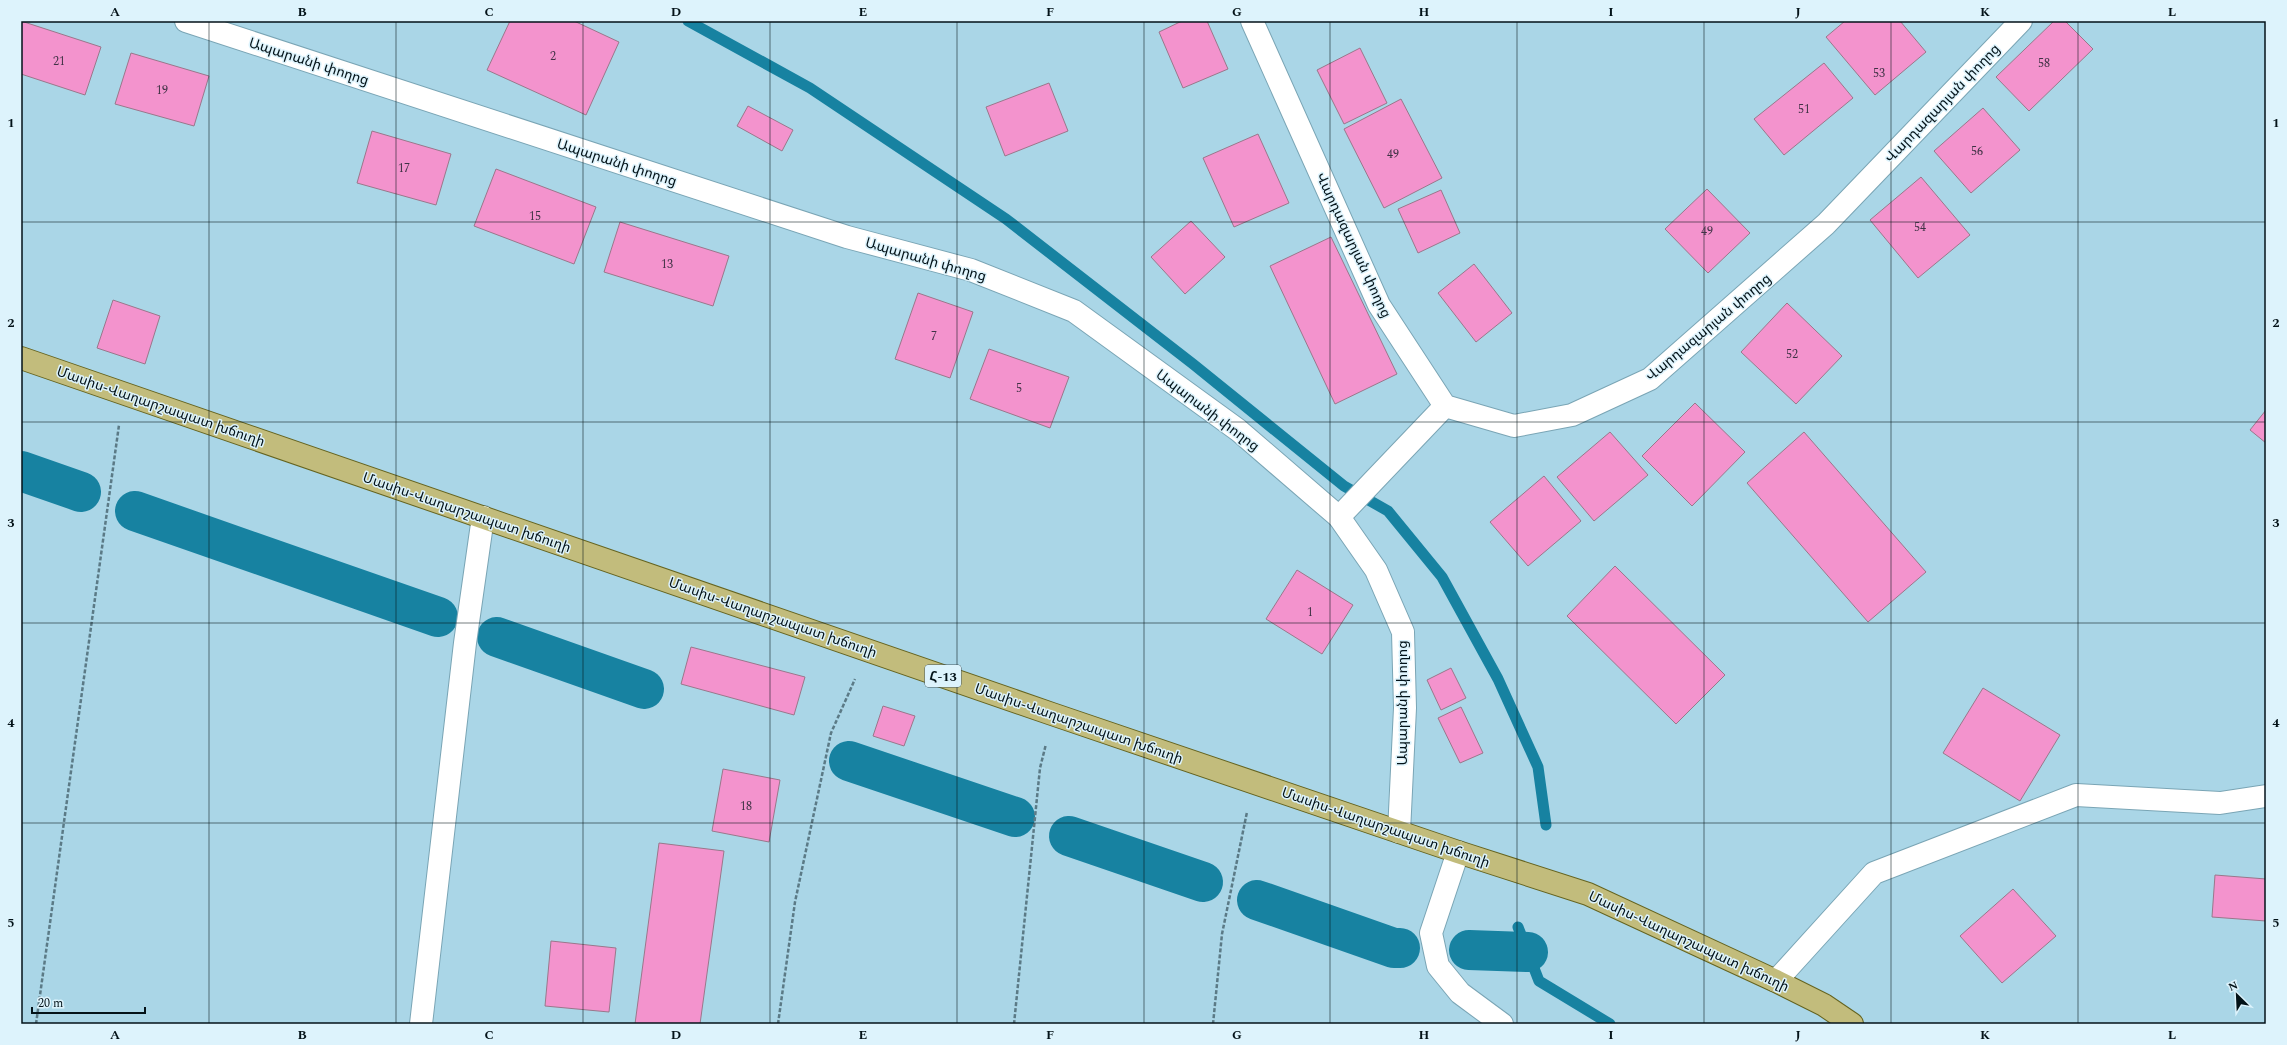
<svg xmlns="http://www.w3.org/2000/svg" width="2287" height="1045" viewBox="0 0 2287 1045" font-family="Spectral,'Noto Sans Armenian',serif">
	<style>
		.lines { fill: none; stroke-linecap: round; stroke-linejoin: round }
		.stream { stroke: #1782a1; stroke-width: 11 }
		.canal { stroke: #1782a1; stroke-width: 40 }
		.building { fill: #f393cd; stroke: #9a778b }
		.minor-casing { stroke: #7aa5b5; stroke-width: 24 }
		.major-casing { stroke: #656420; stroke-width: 24 }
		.path { stroke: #5b7a86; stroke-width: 2.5; stroke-dasharray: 4 2; stroke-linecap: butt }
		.minor { stroke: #fff; stroke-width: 22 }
		.major { stroke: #c2bc7c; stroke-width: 22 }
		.grid { fill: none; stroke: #031218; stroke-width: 1; stroke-opacity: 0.55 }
		.labels { text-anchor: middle; stroke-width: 3; stroke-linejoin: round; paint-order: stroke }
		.number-label { font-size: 12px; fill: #3f3245 }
		.shield { fill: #ddf3fc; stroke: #44565c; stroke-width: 1 }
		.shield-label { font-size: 13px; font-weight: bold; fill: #031218 }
		.street-label { font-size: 14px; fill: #031218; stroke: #ddf3fc }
		.neatline { fill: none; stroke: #031218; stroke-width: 1.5 }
		.grid-label { font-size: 13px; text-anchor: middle; font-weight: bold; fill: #031218 }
	</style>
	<rect width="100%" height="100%" fill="#aad6e7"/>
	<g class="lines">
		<g class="stream">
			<polyline points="688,21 810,88 1006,219 1193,364 1344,486 1388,511 1442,577 1498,679 1538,767 1546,825"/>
			<polyline points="1518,927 1539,981 1610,1024"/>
		</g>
		<g class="canal">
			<polyline points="21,471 81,492"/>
			<polyline points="135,511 438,617"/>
			<polyline points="497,637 644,689"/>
			<polyline points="849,761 1015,817"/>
			<polyline points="1069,836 1203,882"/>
			<polyline points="1257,900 1394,948 1400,948"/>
			<polyline points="1469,950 1528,952"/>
		</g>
	</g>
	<g class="building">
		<polygon points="21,21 101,47 85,95 21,74"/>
		<polygon points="510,21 574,21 619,42 586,115 487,70"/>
		<polygon points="1182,21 1207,21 1228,69 1183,88 1159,32"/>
		<polygon points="1845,21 1900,21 1926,52 1875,95 1826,37"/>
		<polygon points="2054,21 2065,21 2093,49 2029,111 1996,77"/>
		<polygon points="1360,48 1387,103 1344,124 1317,70"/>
		<polygon points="131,53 209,76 194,126 115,104"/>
		<polygon points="1824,63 1853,98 1784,155 1754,119"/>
		<polygon points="1049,83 1068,131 1005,156 986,107"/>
		<polygon points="1401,99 1442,178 1384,208 1344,129"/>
		<polygon points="748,106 793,130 782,151 737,126"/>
		<polygon points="1983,108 2020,150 1971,193 1934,151"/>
		<polygon points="372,131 451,154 436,205 357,183"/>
		<polygon points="1258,134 1289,203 1234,227 1203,158"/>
		<polygon points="496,169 596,207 574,264 474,226"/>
		<polygon points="1921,177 1970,235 1918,278 1870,220"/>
		<polygon points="1707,189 1750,233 1708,273 1665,229"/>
		<polygon points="1441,190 1460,233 1418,253 1398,209"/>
		<polygon points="1191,221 1225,257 1185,294 1151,257"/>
		<polygon points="620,222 729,256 713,306 604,272"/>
		<polygon points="1331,237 1397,374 1335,404 1270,266"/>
		<polygon points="1474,264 1512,313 1476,342 1438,293"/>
		<polygon points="918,293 973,312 950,378 895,359"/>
		<polygon points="113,300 160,316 145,364 97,348"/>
		<polygon points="1787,303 1842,356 1796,404 1741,352"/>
		<polygon points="989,349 1069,377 1050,428 970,399"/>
		<polygon points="1695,403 1745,452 1692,506 1642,456"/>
		<polygon points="2266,410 2266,443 2250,430"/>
		<polygon points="1610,432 1648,475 1594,521 1557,477"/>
		<polygon points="1804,432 1926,572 1868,622 1747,483"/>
		<polygon points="1544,476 1581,521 1528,566 1490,522"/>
		<polygon points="1615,566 1725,675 1676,724 1567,616"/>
		<polygon points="1297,570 1353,605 1322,654 1266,619"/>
		<polygon points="691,647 805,677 794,715 681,684"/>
		<polygon points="1451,668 1466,698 1441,710 1427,680"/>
		<polygon points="1983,688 2060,735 2020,801 1943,753"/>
		<polygon points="883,706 915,716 904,746 873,736"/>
		<polygon points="1461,707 1483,753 1460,763 1438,718"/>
		<polygon points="723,769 780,780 769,842 712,831"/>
		<polygon points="659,843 724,851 700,1024 635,1024"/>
		<polygon points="2215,875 2266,879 2266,921 2212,917"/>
		<polygon points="2013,889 2056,936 2002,983 1960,936"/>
		<polygon points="551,941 616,948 609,1012 545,1006"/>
	</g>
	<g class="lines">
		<defs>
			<g id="minor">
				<polyline points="186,21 847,237 971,270 1074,311 1238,430 1339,517 1376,570 1403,632 1405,708 1399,832"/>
				<polyline points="1252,21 1379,305 1445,406 1514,426 1572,415 1650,379 1826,224 2021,21"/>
				<polyline points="1339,517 1445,406"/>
				<polyline points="1458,852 1431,933 1438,966 1460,993 1502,1024"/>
				<polyline points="1776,981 1874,873 2076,795 2220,803 2266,796"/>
				<polyline points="421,1024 465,643 483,517"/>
			</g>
			<polyline id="major" points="21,358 1052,714 1458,852 1588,894 1776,981 1824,1005 1852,1024"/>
		</defs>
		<use href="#minor" class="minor-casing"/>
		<use href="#major" class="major-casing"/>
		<g class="path">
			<polyline points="36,1024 119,425"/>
			<polyline points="778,1024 795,902 831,733 855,679"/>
			<polyline points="1014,1024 1040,768 1046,744"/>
			<polyline points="1213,1024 1222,934 1247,812"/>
		</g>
		<use href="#minor" class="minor"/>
		<use href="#major" class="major"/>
	</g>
	<path class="grid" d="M209,21V1024M396,21V1024M583,21V1024M770,21V1024M957,21V1024M1144,21V1024M1330,21V1024M1517,21V1024M1704,21V1024M1891,21V1024M2078,21V1024M21,222H2266M21,422H2266M21,623H2266M21,823H2266"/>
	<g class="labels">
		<g class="number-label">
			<text x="553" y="60">2</text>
			<text x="59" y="65">21</text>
			<text x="2044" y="67">58</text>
			<text x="1879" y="77">53</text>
			<text x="162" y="94">19</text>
			<text x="1804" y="113">51</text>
			<text x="1977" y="155">56</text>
			<text x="1393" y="158">49</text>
			<text x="404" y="172">17</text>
			<text x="535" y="220">15</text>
			<text x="1920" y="231">54</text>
			<text x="1707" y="235">49</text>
			<text x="667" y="268">13</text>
			<text x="934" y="340">7</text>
			<text x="1792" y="358">52</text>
			<text x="1019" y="392">5</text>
			<text x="1310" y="616">1</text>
			<text x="746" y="810">18</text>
		</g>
		<rect class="shield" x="925" y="665" width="36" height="22" rx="3"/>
		<g class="shield-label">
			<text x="943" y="681">Հ-13</text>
		</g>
		<g class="street-label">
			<text transform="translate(309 61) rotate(18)" y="5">Ապարանի փողոց</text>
			<text transform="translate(1942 103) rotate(-46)" y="5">Վարդազարյան փողոց</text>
			<text transform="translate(617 162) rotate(18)" y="5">Ապարանի փողոց</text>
			<text transform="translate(1354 245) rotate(65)" y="5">Վարդազարյան փողոց</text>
			<text transform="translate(926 259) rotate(16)" y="5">Ապարանի փողոց</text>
			<text transform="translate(1708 327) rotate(-40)" y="5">Վարդազարյան փողոց</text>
			<text transform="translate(161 406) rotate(19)" y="5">Մասիս-Վաղարշապատ խճուղի</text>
			<text transform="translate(1208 410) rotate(37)" y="5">Ապարանի փողոց</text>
			<text transform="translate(467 512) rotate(19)" y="5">Մասիս-Վաղարշապատ խճուղի</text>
			<text transform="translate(773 617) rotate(19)" y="5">Մասիս-Վաղարշապատ խճուղի</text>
			<text transform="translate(1402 703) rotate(-90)" y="5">Ապարանի փողոց</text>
			<text transform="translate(1079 723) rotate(19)" y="5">Մասիս-Վաղարշապատ խճուղի</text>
			<text transform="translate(1386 827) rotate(19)" y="5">Մասիս-Վաղարշապատ խճուղի</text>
			<text transform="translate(1689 941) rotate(25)" y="5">Մասիս-Վաղարշապատ խճուղի</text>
		</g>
	</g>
	<rect width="2287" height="1045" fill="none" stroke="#ddf3fc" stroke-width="44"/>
	<g transform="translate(2237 995) rotate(336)" stroke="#ddf3fc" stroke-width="3" paint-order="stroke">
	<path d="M0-3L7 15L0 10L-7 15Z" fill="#031218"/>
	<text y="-6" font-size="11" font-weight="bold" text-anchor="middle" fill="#031218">N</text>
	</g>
	<path d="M32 1007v6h113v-6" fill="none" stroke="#031218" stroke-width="2"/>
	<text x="38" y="1007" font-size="12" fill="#031218" stroke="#ddf3fc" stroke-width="3" paint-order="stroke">20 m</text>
	<rect x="22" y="22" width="2243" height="1001" class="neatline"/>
	<g class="grid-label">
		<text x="115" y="16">A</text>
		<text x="302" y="16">B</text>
		<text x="489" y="16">C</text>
		<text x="676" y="16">D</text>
		<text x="863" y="16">E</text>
		<text x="1050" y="16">F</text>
		<text x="1237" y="16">G</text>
		<text x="1424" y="16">H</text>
		<text x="1611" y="16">I</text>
		<text x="1798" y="16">J</text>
		<text x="1985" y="16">K</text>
		<text x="2172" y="16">L</text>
		<text x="11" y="127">1</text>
		<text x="2276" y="127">1</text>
		<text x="11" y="327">2</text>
		<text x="2276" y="327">2</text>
		<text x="11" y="527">3</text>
		<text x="2276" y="527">3</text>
		<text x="11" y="727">4</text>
		<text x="2276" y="727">4</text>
		<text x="11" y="927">5</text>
		<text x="2276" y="927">5</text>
		<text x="115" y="1039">A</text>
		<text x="302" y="1039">B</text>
		<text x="489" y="1039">C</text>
		<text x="676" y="1039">D</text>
		<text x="863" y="1039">E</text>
		<text x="1050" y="1039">F</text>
		<text x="1237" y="1039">G</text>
		<text x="1424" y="1039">H</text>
		<text x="1611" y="1039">I</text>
		<text x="1798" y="1039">J</text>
		<text x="1985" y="1039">K</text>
		<text x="2172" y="1039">L</text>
	</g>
</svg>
